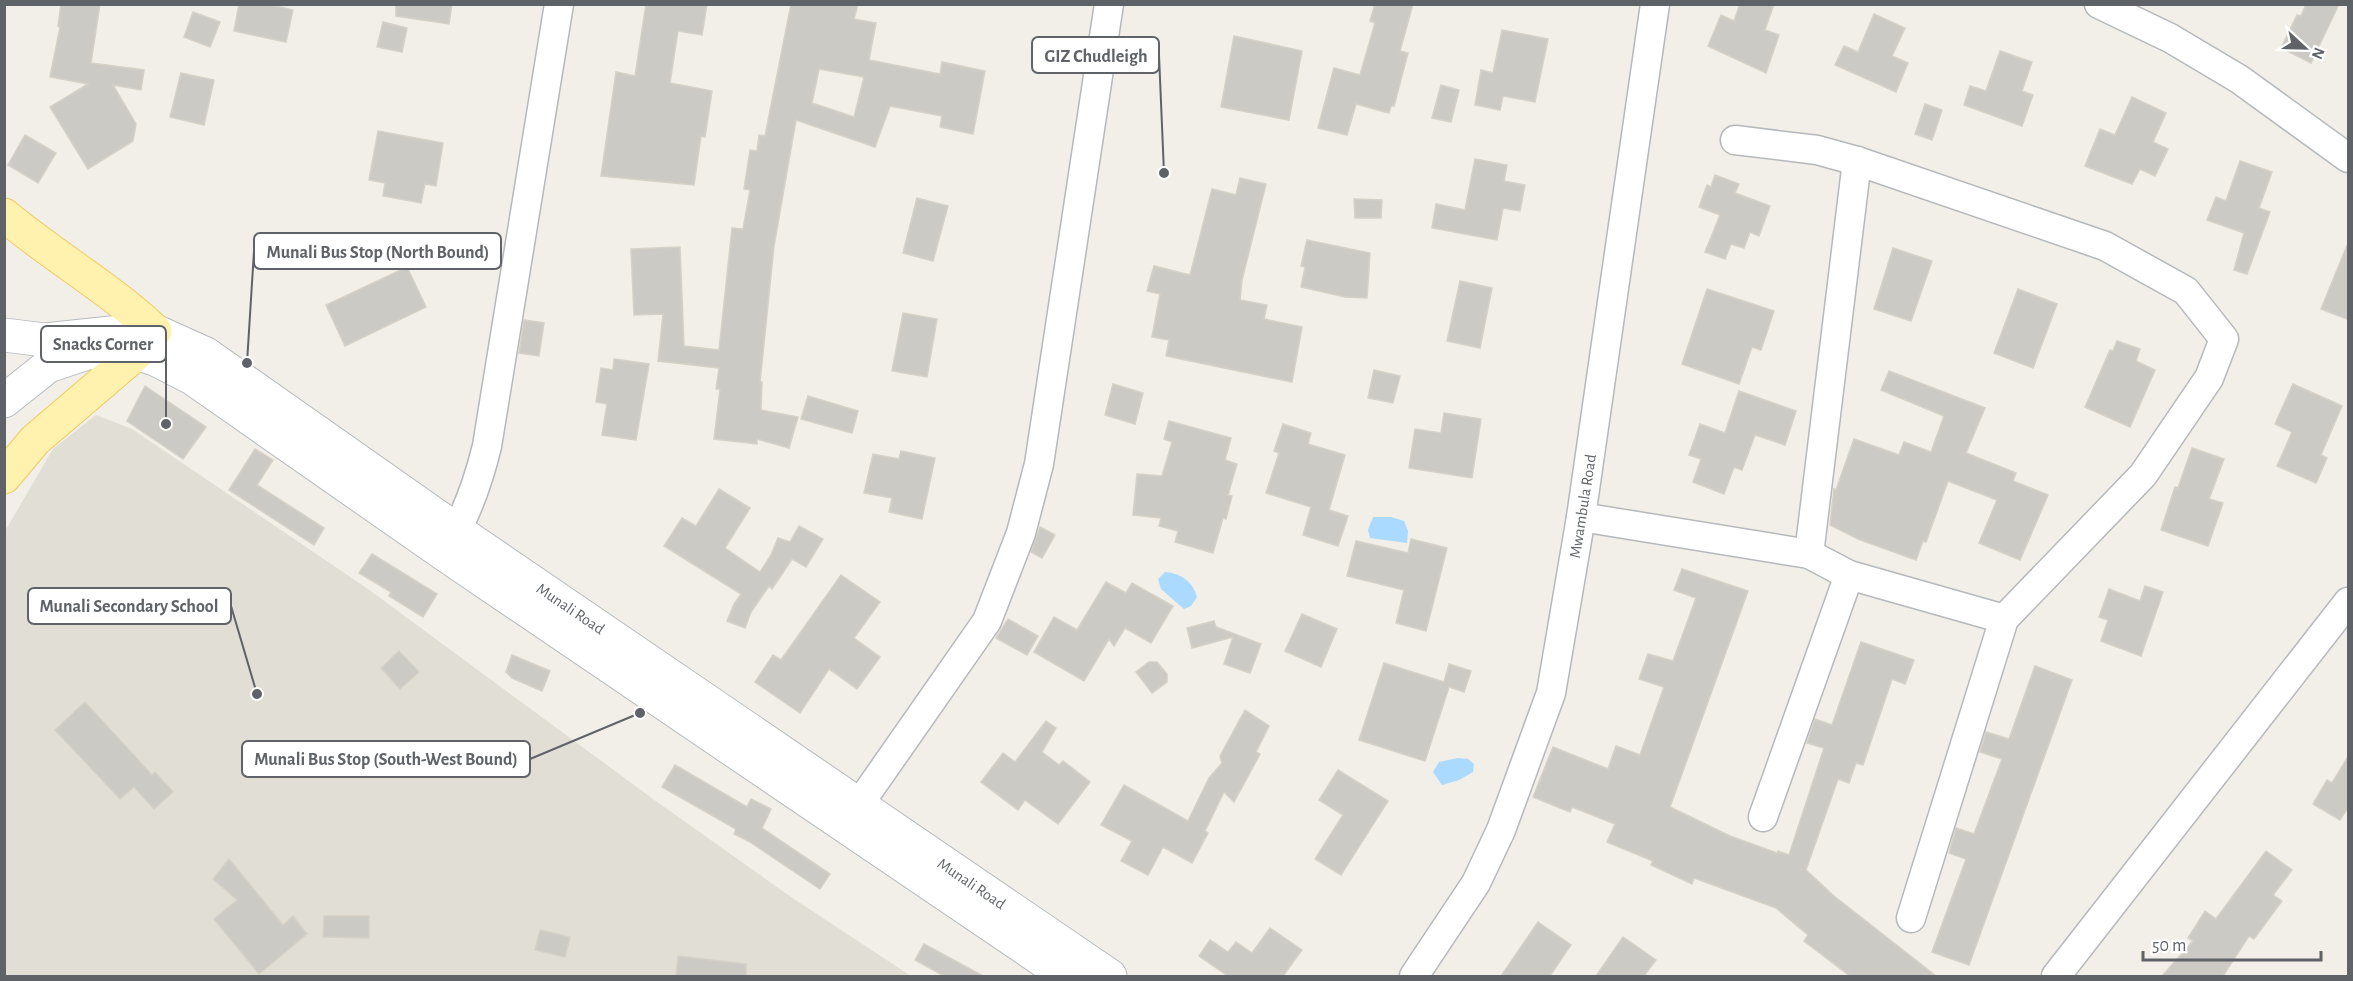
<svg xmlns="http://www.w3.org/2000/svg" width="2353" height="981" viewBox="0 0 2353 981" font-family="'Alegreya Sans',sans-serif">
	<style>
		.education { fill: #e1ded6 }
		.water { fill: #aadaff }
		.building { fill: #cccac5; stroke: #d6d1c6; stroke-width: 1.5; fill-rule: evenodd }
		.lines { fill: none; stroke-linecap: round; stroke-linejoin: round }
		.minor-casing { stroke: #b5b8bc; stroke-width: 31 }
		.secondary-casing { stroke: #b6babf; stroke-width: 35 }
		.primary-casing { stroke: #f2c960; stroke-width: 35 }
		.minor { stroke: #fff; stroke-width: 28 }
		.secondary { stroke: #fff; stroke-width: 33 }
		.primary { stroke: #fff2af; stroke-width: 33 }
		.labels { text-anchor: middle; stroke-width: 4.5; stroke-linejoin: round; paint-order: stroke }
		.street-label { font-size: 16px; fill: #5f6368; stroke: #fff }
		.leader { fill: none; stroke: #5f6368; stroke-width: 2 }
		.callout-dot { fill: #5f6368; stroke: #fff; stroke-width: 2 }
		.callout { fill: #fff; stroke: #5f6368; stroke-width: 2 }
		.callout-label { font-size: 18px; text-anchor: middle; font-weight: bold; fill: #5f6368 }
	</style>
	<rect width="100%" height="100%" fill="#f1efe8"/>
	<polygon class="education" points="96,415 132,429 368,589 653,799 791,897 911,976 5,976 5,531 53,449"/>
	<g class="water">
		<polygon points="1373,517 1391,517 1404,521 1408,531 1407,543 1370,538 1368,530"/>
		<path d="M1165,572C1181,573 1193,582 1197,597L1191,606L1184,609L1161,589L1158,579Z"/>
		<polygon points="1458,758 1468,759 1474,764 1473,772 1459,780 1442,785 1433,772 1439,762"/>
	</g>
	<g class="building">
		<polygon points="61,4 100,4 91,63 144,70 141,90 113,85 136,124 133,141 88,169 50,107 88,84 50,77 60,27 58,26"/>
		<polygon points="239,4 268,4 293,10 286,42 234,31"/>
		<polygon points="396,4 452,4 449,24 396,16"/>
		<polygon points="646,4 707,4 702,35 678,31 670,83 712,91 705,137 701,136 694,185 601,176 616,72 635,76"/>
		<path d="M791,4H858L854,19L876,23L869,60L940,74L942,62L985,71L973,134L940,127L942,116L890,106L875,147L796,120L774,246L760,382H762L761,410L798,417L789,448L757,439V444L714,439L720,389H716L719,368L658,361L663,314L634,315L631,249L680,247L684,346L719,350L732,228L743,229L750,190L744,189L750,150L757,151L759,135L765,136ZM819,69L864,77L854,117L812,103Z"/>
		<polygon points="1375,4 1413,4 1400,51 1408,53 1394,106 1391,106 1389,113 1356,104 1347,135 1318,128 1334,68 1360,75 1375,23 1370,21"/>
		<polygon points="1740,4 1774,4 1765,30 1779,35 1766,73 1708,46 1721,15 1734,21"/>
		<polygon points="2306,4 2339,4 2311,63 2281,48 2297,15 2301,16"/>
		<polygon points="193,12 220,22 210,47 184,37"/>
		<polygon points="1874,14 1905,28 1892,56 1908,63 1896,92 1835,65 1844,46 1858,52"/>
		<polygon points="383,22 407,28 402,52 377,47"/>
		<polygon points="1502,30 1548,39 1535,102 1503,96 1500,110 1475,105 1481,70 1493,73"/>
		<polygon points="1234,36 1302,51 1289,120 1221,107"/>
		<polygon points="2000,51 2032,62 2022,91 2033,95 2022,126 1964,105 1970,86 1986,91"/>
		<polygon points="181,73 214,80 204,125 170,117"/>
		<polygon points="1441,85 1459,90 1451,122 1432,118"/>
		<polygon points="2132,97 2166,113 2153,142 2168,149 2155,176 2140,169 2132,184 2085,166 2100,129 2115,135"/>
		<polygon points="1925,104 1942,110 1932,140 1915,134"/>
		<polygon points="378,131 443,143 436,186 425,184 421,203 383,196 385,183 369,180"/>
		<polygon points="25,135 56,153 38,183 8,165"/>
		<polygon points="1475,159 1507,165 1504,181 1525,185 1520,211 1503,208 1497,240 1432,228 1436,204 1465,210"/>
		<polygon points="2240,161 2272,172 2259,208 2270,212 2247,274 2234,270 2244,233 2207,220 2216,197 2226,201"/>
		<polygon points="1715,175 1739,184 1735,193 1770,206 1759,236 1750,232 1744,248 1731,244 1725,259 1705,252 1720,215 1699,207 1707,185 1711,187"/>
		<polygon points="1240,178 1266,184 1242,280 1240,300 1267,305 1264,319 1302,327 1292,382 1166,356 1169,340 1152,337 1160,294 1147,291 1154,266 1190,275 1212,189 1236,195"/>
		<polygon points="917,198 948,206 933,261 903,253"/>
		<polygon points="1354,199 1382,200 1381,218 1355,218"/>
		<polygon points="1307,240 1370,253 1367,298 1345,297 1301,287 1305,267 1301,266"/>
		<polygon points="2348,243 2349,243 2349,320 2321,309"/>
		<polygon points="1893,248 1932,261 1911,321 1874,309"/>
		<polygon points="407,267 426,307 345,346 326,305"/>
		<polygon points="1460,281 1492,288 1480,348 1447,341"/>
		<polygon points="1707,289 1774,311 1761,350 1752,347 1739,384 1682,364"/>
		<polygon points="2018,289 2057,304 2033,368 1994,353"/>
		<polygon points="903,313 937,319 927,377 892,371"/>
		<polygon points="524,320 544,323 539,356 519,353"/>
		<polygon points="2117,341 2140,349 2136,361 2155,370 2130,427 2085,407 2110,350 2113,351"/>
		<polygon points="614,359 649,364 636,440 602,435 607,404 596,402 601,368 613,370"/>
		<polygon points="1374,370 1400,376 1393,403 1368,398"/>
		<polygon points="1889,371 1985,408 1966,453 2016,473 2013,481 2048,495 2020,560 1979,543 1997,500 1948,481 1926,542 1923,541 1916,560 1858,539 1830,525 1834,489 1836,490 1854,439 1899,455 1904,442 1931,452 1944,416 1881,390"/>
		<polygon points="1113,384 1143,393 1135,424 1105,415"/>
		<polygon points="2293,384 2342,406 2321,455 2327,458 2316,483 2277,466 2292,432 2275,424"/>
		<polygon points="145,386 206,427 183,459 127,421"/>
		<polygon points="1739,391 1796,411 1785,445 1755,435 1742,470 1734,467 1724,494 1693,482 1701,459 1689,455 1700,424 1725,433"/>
		<polygon points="808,396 858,411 852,433 801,419"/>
		<polygon points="1444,413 1481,419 1472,478 1409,468 1415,429 1441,433"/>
		<polygon points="1169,421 1231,438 1225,460 1237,464 1228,495 1232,496 1226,519 1223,518 1213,553 1175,542 1178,531 1159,526 1161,518 1133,515 1137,474 1162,476 1172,442 1164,439"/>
		<polygon points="1283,424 1311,433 1308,444 1345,455 1329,510 1348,516 1338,546 1303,535 1311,507 1266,493 1279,453 1274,451"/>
		<polygon points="2192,448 2224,459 2209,499 2223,503 2208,546 2161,530 2175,487 2178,488"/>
		<polygon points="255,449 273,460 257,485 324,528 314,545 229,490"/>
		<polygon points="901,451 935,458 922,519 889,512 892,498 864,493 873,454 899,459"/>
		<polygon points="719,489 750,508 725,548 760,572 771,555 778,538 790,542 799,526 823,539 806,567 792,559 772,589 769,586 751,612 745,628 727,621 734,604 741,594 664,546 682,518 696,526"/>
		<polygon points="1040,527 1055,535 1042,558 1031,552"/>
		<polygon points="1411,539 1447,548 1426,631 1396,623 1404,590 1347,576 1356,541 1408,553"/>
		<polygon points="372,554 437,594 423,617 389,596 391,592 359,573"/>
		<polygon points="1682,569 1748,591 1670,807 1730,836 1777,853 1778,851 1789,855 1824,748 1807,743 1815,719 1832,725 1861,642 1914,660 1905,684 1892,679 1863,765 1856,763 1849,783 1838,779 1806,870 1834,896 1936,976 1850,976 1804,941 1808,935 1776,908 1694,878 1692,884 1651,865 1653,861 1607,842 1615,824 1572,807 1570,812 1533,797 1553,747 1608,769 1616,746 1640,755 1664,687 1639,679 1648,654 1673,661 1696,598 1674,590"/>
		<polygon points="841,575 880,602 854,638 880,657 857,689 829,669 800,713 755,682 773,655 781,660"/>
		<polygon points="1106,582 1126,593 1132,583 1173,606 1151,643 1125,628 1114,646 1109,639 1084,681 1034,652 1054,617 1077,630"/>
		<polygon points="2145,586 2163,592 2141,656 2101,641 2108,620 2099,617 2109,589 2140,601"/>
		<polygon points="1302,614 1337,629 1321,667 1285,651"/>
		<polygon points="1008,619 1038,636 1027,655 996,638"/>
		<polygon points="1214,621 1216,627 1261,644 1250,673 1224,664 1233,637 1192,648 1187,628"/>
		<polygon points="399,651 419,672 400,689 381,668"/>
		<polygon points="512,655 550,671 542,691 512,678 506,672"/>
		<polygon points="1149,662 1157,662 1167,674 1167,682 1152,693 1136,672"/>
		<polygon points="1384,663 1444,682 1449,664 1471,671 1464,692 1449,687 1425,761 1359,740"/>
		<polygon points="2035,666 2072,680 1969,965 1932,952 1966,859 1949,853 1956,828 1974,834 2002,759 1980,752 1986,732 2009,739"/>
		<polygon points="85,702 152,775 155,772 173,792 154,809 134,787 120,799 55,730"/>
		<polygon points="1245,710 1269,726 1256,752 1260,754 1234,802 1224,792 1205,831 1208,833 1192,863 1163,847 1148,875 1121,861 1132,841 1101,825 1124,785 1188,821 1209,778 1222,763 1220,756"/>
		<polygon points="1046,721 1056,728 1042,752 1059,765 1063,761 1090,782 1058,824 1025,800 1018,810 981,782 1003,753 1015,762"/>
		<polygon points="2349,755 2349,806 2340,820 2313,804 2327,780 2332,783"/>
		<polygon points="675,765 747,807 751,799 771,809 762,828 830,874 820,889 750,842 734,834 736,829 662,787"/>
		<polygon points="1338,770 1388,801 1341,875 1315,859 1343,815 1319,800"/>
		<polygon points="2266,851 2292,870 2273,895 2282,901 2254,939 2249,936 2223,976 2162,976 2193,941 2188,938 2205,911 2216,919"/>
		<polygon points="229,859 283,925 293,916 307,934 259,974 214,919 237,900 213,879"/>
		<polygon points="324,916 369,916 369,938 323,937"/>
		<polygon points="1538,922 1571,945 1568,949 1550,976 1501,976"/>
		<polygon points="1270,928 1302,950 1283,976 1228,976 1199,956 1210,940 1228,952 1236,942 1252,953"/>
		<polygon points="540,930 570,937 565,957 535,950"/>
		<polygon points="1623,937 1656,960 1644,976 1596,976"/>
		<polygon points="924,944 983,976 944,976 915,960"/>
		<polygon points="678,956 746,964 746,976 676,976"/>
	</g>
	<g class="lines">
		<defs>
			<g id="minor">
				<polyline points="2099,4 2170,38 2239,79 2348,158"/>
				<polyline points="1581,517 1809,554 1849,575 2004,619 2143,475 2209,378 2224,339 2186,291 2105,246 1857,161 1817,150 1735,140"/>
				<path d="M446,549C466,517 478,483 487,446L559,4"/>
				<polyline points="1809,554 1857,161"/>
				<polyline points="1763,817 1849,575"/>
				<polyline points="846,823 987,621 1021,533 1039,464 1109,4"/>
				<polyline points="1911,918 2004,619"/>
				<polyline points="1414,976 1476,883 1501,830 1551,693 1581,517 1655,4"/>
				<polyline points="2056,976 2348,602"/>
			</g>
			<g id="secondary">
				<polyline points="4,335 45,340 111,333 155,331 206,354 458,531 1110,976"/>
				<polyline points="4,401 48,366 87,353 130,351 155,359 192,378 444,554 1066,976"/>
			</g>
			<g id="primary">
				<path d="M4,215C53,256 108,287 155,331"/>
				<polyline points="4,477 35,440 137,353"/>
			</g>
		</defs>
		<use href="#minor" class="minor-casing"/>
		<use href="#secondary" class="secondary-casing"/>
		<use href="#primary" class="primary-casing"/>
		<use href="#minor" class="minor"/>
		<use href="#secondary" class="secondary"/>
		<use href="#primary" class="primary"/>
	</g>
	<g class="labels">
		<g class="street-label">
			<text transform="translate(1582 506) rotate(-81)" y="6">Mwambula Road</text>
			<text transform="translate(571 608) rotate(34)" y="6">Munali Road</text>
			<text transform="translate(972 883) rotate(34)" y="6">Munali Road</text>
		</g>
	</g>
	<path class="leader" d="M1164 173L1159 55M247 363L254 251M166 424L166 344M257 694L231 606M640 713L530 759"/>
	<g class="callout-dot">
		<circle cx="1164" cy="173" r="6"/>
		<circle cx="247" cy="363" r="6"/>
		<circle cx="166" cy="424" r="6"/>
		<circle cx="257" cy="694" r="6"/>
		<circle cx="640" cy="713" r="6"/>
	</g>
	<g class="callout">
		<rect x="1032" y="37" width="127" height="36" rx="6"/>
		<rect x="254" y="233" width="247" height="36" rx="6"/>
		<rect x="41" y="326" width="125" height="36" rx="6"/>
		<rect x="28" y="588" width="203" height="36" rx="6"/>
		<rect x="242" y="741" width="288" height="36" rx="6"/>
	</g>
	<g class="callout-label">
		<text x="1096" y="62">GIZ Chudleigh</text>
		<text x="378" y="258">Munali Bus Stop (North Bound)</text>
		<text x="103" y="350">Snacks Corner</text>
		<text x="129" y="612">Munali Secondary School</text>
		<text x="386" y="765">Munali Bus Stop (South-West Bound)</text>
	</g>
	<rect width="2353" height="981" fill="none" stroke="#5f6368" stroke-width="12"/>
	<g transform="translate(2305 48) rotate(112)" stroke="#ffffff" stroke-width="4.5" paint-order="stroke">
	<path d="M0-4.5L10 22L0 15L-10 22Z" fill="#5f6368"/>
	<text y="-9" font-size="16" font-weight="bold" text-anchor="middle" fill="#5f6368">N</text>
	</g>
	<path d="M2143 951v9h178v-9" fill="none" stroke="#5f6368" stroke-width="3"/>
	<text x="2152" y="951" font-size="18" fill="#5f6368" stroke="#ffffff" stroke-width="4.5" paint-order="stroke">50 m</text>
</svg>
